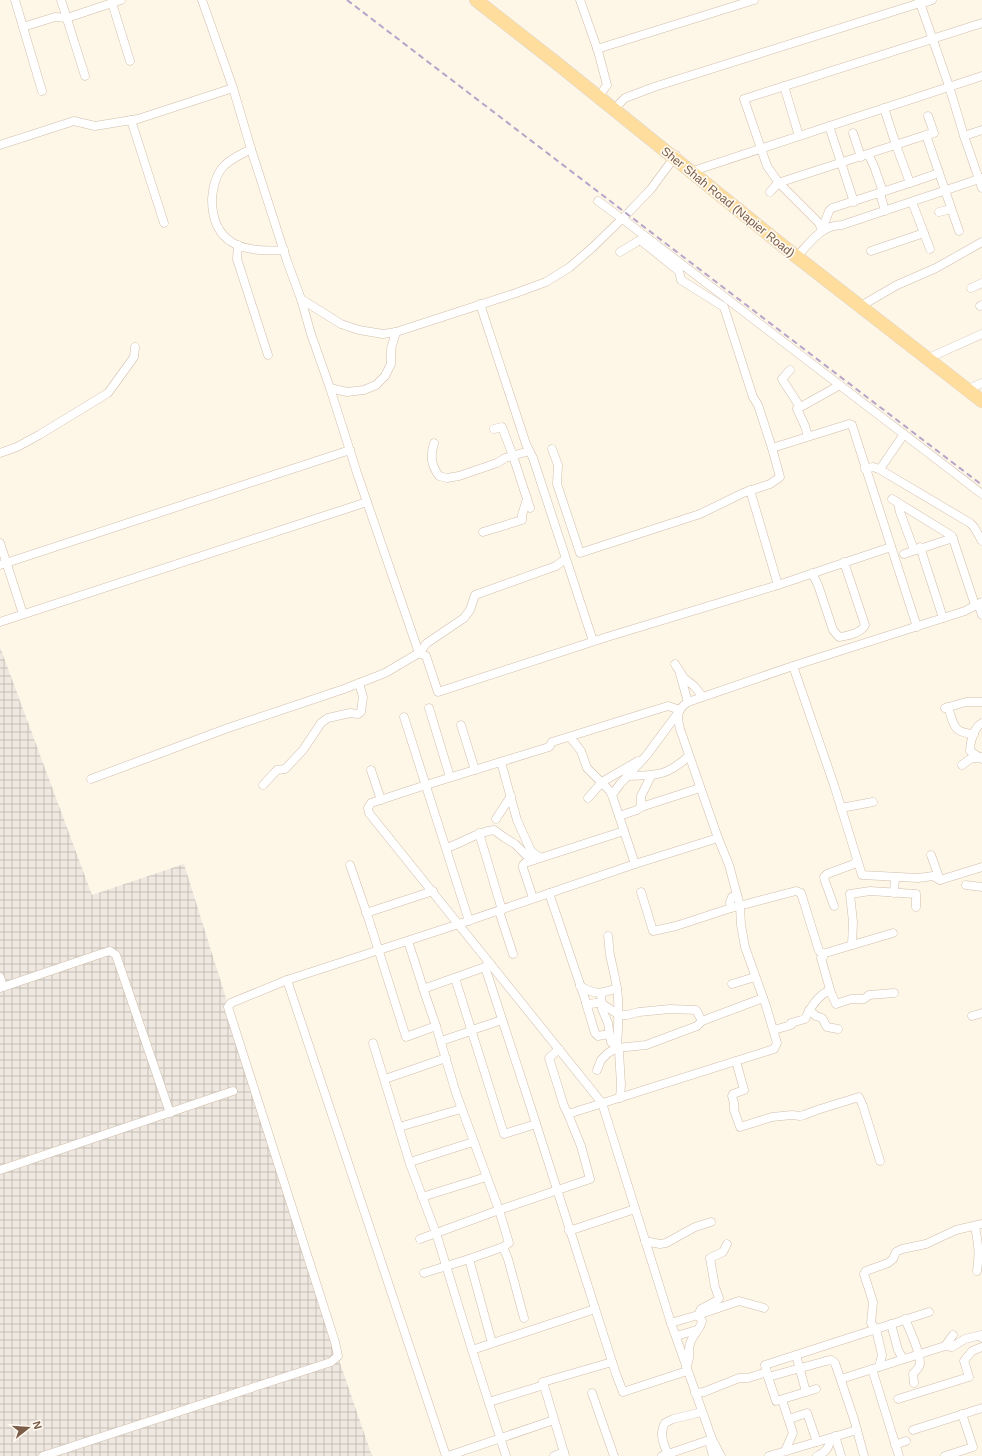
<svg xmlns="http://www.w3.org/2000/svg" width="982" height="1456" viewBox="0 0 982 1456" font-family="Arial,sans-serif">
	<style>
		.industrial { fill: url(#industrial-grid) }
		.lines { fill: none; stroke-linecap: round; stroke-linejoin: round }
		.street-casing { stroke: #d1beab; stroke-width: 9 }
		.primary-casing { stroke: #dcd5d0; stroke-width: 14 }
		.street { stroke: #fff; stroke-width: 8 }
		.primary { stroke: #ffde9d; stroke-width: 13 }
		.rail { stroke: #b9a4c9; stroke-width: 2; stroke-dasharray: 6 4; stroke-linecap: butt }
		.labels { text-anchor: middle; stroke-width: 3.5; stroke-linejoin: round; paint-order: stroke }
		.street-label { font-size: 12px; fill: #7a5c49; stroke: #fff9ef }
	</style>
	<defs>
		<pattern id="industrial-grid" width="8" height="8" patternUnits="userSpaceOnUse"><rect width="8" height="8" fill="#eee8e1"/><path d="M0 4h8M4 0v8" fill="none" stroke="#c6bfb8"/></pattern>
	</defs>
	<rect width="100%" height="100%" fill="#fef6e7"/>
	<polygon class="industrial" points="0,647 92,895 184,864 340,1363 372,1456 0,1456"/>
	<g class="lines">
		<defs>
			<g id="street">
				<polyline points="15,0 42,91"/>
				<polyline points="61,0 85,76"/>
				<polyline points="202,0 233,88 251,149 287,261 301,299 341,324 359,330 383,334 396,332 516,293 546,282 570,267 593,247 627,214 651,189 676,155"/>
				<polyline points="580,0 598,51 607,85 602,92"/>
				<polyline points="919,0 949,86 964,136"/>
				<polyline points="112,3 130,61"/>
				<polyline points="921,4 932,0"/>
				<polyline points="23,27 55,17 67,18 121,0"/>
				<polyline points="597,49 754,0"/>
				<polyline points="784,86 799,136"/>
				<polyline points="618,105 625,98 654,87 920,3"/>
				<polyline points="884,108 896,145 910,183 939,173"/>
				<polyline points="928,116 934,133 926,135 959,231"/>
				<polyline points="131,120 164,223"/>
				<polyline points="829,126 854,202"/>
				<polyline points="982,130 964,136 982,188"/>
				<polyline points="853,133 861,157"/>
				<polyline points="0,145 74,121 95,126 138,119 233,88"/>
				<path d="M251,149C242,154 232,158 225,165C216,173 213,187 212,199C212,245 244,253 284,250"/>
				<polyline points="868,154 874,166 883,192"/>
				<polyline points="696,170 982,76"/>
				<polyline points="770,192 778,183 781,182 926,135"/>
				<polyline points="880,193 885,211"/>
				<polyline points="598,201 617,215"/>
				<polyline points="912,202 930,249"/>
				<polyline points="939,212 951,209"/>
				<polyline points="624,220 982,494"/>
				<polyline points="822,230 819,223 779,183 767,166 744,99 982,23"/>
				<polyline points="822,230 829,211 832,208 910,183"/>
				<polyline points="238,245 237,259 268,355"/>
				<polyline points="871,251 924,233"/>
				<polyline points="620,252 640,240 679,271 681,280 724,307 753,397 758,405 772,448"/>
				<path d="M801,252C813,239 823,225 842,225L982,178"/>
				<polyline points="971,288 982,283"/>
				<polyline points="301,299 311,334 330,388 347,392 364,390 376,385 385,376 391,364 391,349 396,332"/>
				<polyline points="866,303 897,285 936,268 982,242"/>
				<polyline points="480,304 526,444 533,458 593,641"/>
				<polyline points="980,306 982,305"/>
				<polyline points="933,356 982,334"/>
				<polyline points="790,370 782,379 800,407"/>
				<polyline points="973,387 982,383"/>
				<polyline points="330,388 357,473 419,653 426,656 438,692 607,637 778,585 891,547"/>
				<polyline points="494,429 502,427 513,456 530,508"/>
				<polyline points="808,436 805,426 797,409 840,385"/>
				<path d="M434,443C430,456 431,465 439,476L447,478L459,476L497,463L505,458L529,451"/>
				<polyline points="552,449 558,465 557,484 580,553 700,514 743,493 770,484 780,477 772,448 849,424 852,425 917,627"/>
				<polyline points="0,453 17,447 39,435 108,393 134,357 135,347"/>
				<polyline points="865,469 873,467 879,469 970,523 974,527 982,541"/>
				<polyline points="880,469 904,434"/>
				<polyline points="750,490 778,585"/>
				<polyline points="892,499 952,536 975,605"/>
				<polyline points="898,503 900,512 914,550"/>
				<polyline points="483,532 522,520 522,515 527,499"/>
				<polyline points="0,543 23,614"/>
				<polyline points="920,547 943,618"/>
				<polyline points="904,554 953,538"/>
				<polyline points="0,565 350,450"/>
				<path d="M812,573L818,585L833,630L839,637C847,636 861,633 865,625L844,562"/>
				<polyline points="978,604 982,615"/>
				<polyline points="0,622 367,502"/>
				<polyline points="675,664 684,678 694,686 703,697"/>
				<polyline points="793,666 834,785 862,875 918,878 933,876 940,880 982,867"/>
				<polyline points="680,674 688,702"/>
				<path d="M948,707C954,725 953,733 974,734"/>
				<polyline points="429,708 450,777"/>
				<polyline points="945,708 966,702 982,702"/>
				<polyline points="680,710 668,706 552,742 549,747 426,785 371,803 368,808 369,813 602,1103 671,1323 712,1439 721,1456"/>
				<polyline points="404,717 469,921"/>
				<path d="M982,723C974,727 970,742 970,751L982,759"/>
				<polyline points="461,725 475,770"/>
				<polyline points="570,737 581,751 587,768 609,790 612,795 619,816 637,810 641,807 700,788"/>
				<polyline points="501,762 517,820 531,851 539,857"/>
				<polyline points="962,765 970,759 982,757"/>
				<polyline points="371,770 381,800"/>
				<path d="M627,776C657,775 665,777 689,756"/>
				<polyline points="91,779 228,728 344,689 385,673 419,653 427,643 464,618 470,610 475,595 556,566 565,559"/>
				<polyline points="263,785 277,770 285,769 303,750 321,723 328,718 350,713 358,714 361,712 363,697 359,683"/>
				<polyline points="612,795 620,784 646,756 678,713"/>
				<polyline points="588,798 602,782 638,761"/>
				<polyline points="641,807 641,796 651,776"/>
				<polyline points="841,808 873,802"/>
				<polyline points="619,816 635,864"/>
				<polyline points="496,819 511,796"/>
				<polyline points="479,833 502,910"/>
				<path d="M446,848C463,843 476,832 494,830L505,838L515,844L526,855L533,860"/>
				<polyline points="931,855 940,880"/>
				<polyline points="350,865 368,917 406,1037 436,1026 456,1093 499,1210 420,1239"/>
				<polyline points="966,885 982,887"/>
				<polyline points="641,892 653,931 676,926 731,908 796,891 801,893 819,951 822,953 823,957 821,958 831,993"/>
				<polyline points="549,893 587,1005 595,1003 601,1003 619,1015 627,1015 639,1012 670,1009 696,1010 702,1021"/>
				<polyline points="894,893 895,877"/>
				<polyline points="533,898 523,868 523,865 525,863 624,831"/>
				<polyline points="834,906 825,881 824,877 827,874 854,864 857,860"/>
				<polyline points="731,908 730,902 732,897 737,895"/>
				<polyline points="499,911 513,954"/>
				<polyline points="366,913 433,891"/>
				<path d="M608,936C609,942 609,949 610,955C613,969 617,983 618,998C619,1015 618,1031 617,1048L619,1051L621,1085L620,1098"/>
				<polyline points="408,941 426,997 436,1026"/>
				<polyline points="852,945 853,922 850,894 870,891 916,894 916,907"/>
				<polyline points="822,954 893,933"/>
				<polyline points="490,964 485,967 531,1108 616,1374 623,1392 687,1371"/>
				<polyline points="0,977 3,987"/>
				<polyline points="455,978 504,1134 536,1124"/>
				<polyline points="287,980 446,1456"/>
				<polyline points="732,984 755,977"/>
				<path d="M580,986C595,995 601,994 617,988"/>
				<polyline points="0,988 103,953 110,951 116,955 170,1113"/>
				<polyline points="423,989 485,967"/>
				<polyline points="601,994 602,1009 608,1023 611,1042 617,1048"/>
				<polyline points="586,1003 595,1033 598,1036 609,1034"/>
				<polyline points="809,1010 816,1016 822,1018 827,1027 838,1029"/>
				<polyline points="972,1016 982,1013"/>
				<polyline points="472,1030 502,1020"/>
				<path d="M774,1030L791,1025V1023L805,1019C810,1008 818,996 828,991L831,993L836,1004L851,999H864L869,995L894,993"/>
				<polyline points="441,1041 471,1031"/>
				<polyline points="373,1043 410,1164 436,1233 472,1350"/>
				<polyline points="559,1049 549,1058 564,1106 568,1114"/>
				<polyline points="736,1061 744,1090 733,1094 732,1096 734,1103 734,1110 740,1127 772,1117 792,1115 800,1116 804,1115 817,1110 859,1097 863,1106 880,1161"/>
				<polyline points="597,1070 601,1060 608,1053 617,1048 646,1045 697,1026 702,1021 763,998"/>
				<polyline points="385,1079 446,1058"/>
				<polyline points="399,1127 461,1109"/>
				<polyline points="410,1162 473,1142"/>
				<polyline points="0,1170 233,1091"/>
				<polyline points="422,1197 486,1177"/>
				<path d="M975,1226C978,1244 980,1252 977,1271"/>
				<polyline points="569,1231 635,1209"/>
				<polyline points="645,1241 660,1244 666,1243 695,1227 711,1222"/>
				<polyline points="424,1273 469,1259"/>
				<path d="M524,1318L508,1259L503,1247L509,1243L499,1210L590,1179L581,1146L568,1114L774,1049L777,1043L766,1006L745,947L741,925L740,906L729,865L718,838L680,729C677,716 676,710 688,702L793,666L965,611L982,602"/>
				<path d="M905,1319C910,1331 920,1351 920,1363C920,1368 916,1370 913,1374L914,1383"/>
				<polyline points="671,1323 698,1315 701,1309 718,1300 719,1298 715,1287 710,1258 723,1252 727,1244"/>
				<polyline points="891,1324 898,1350 903,1359"/>
				<polyline points="676,1336 697,1330"/>
				<polyline points="492,1343 469,1259 503,1247"/>
				<polyline points="945,1346 953,1335"/>
				<polyline points="796,1355 929,1312"/>
				<path d="M686,1366C692,1358 687,1353 690,1344C692,1335 701,1329 702,1321L698,1315L739,1301L764,1308"/>
				<polyline points="879,1367 945,1346 952,1347 965,1339 981,1335 982,1338"/>
				<polyline points="872,1369 899,1456"/>
				<polyline points="768,1377 765,1365 796,1355 806,1392"/>
				<polyline points="841,1379 879,1367 882,1355 876,1329 871,1323 873,1302 864,1274 866,1271 888,1263 893,1259 896,1252 902,1249 926,1244 956,1230 982,1224"/>
				<polyline points="816,1389 776,1401 768,1377 826,1361 831,1360 835,1363 854,1419 864,1456"/>
				<polyline points="592,1393 614,1456"/>
				<polyline points="695,1393 704,1392 739,1378 748,1378 767,1372"/>
				<polyline points="898,1399 969,1377 964,1361 972,1351 982,1347"/>
				<polyline points="782,1400 793,1433 785,1451"/>
				<polyline points="489,1402 544,1385"/>
				<polyline points="789,1419 807,1413 817,1442"/>
				<polyline points="913,1430 982,1408"/>
				<polyline points="835,1436 841,1456"/>
				<polyline points="711,1440 710,1444 713,1456"/>
				<polyline points="895,1445 906,1441"/>
				<path d="M668,1454C663,1444 659,1433 665,1423L673,1419L702,1412"/>
				<polyline points="43,1456 331,1362 338,1356 335,1342 228,1007 231,1003 287,980 459,924 635,864 718,838"/>
				<polyline points="448,1456 554,1420"/>
				<polyline points="506,1456 472,1350 595,1309"/>
				<polyline points="554,1456 564,1452"/>
				<polyline points="565,1456 543,1382 612,1362"/>
				<polyline points="662,1456 712,1439"/>
				<polyline points="769,1456 857,1430"/>
				<path d="M817,1456C826,1452 829,1448 831,1438"/>
				<polyline points="945,1456 973,1447 962,1414"/>
			</g>
			<polyline id="primary" points="476,0 559,65 788,250 982,401"/>
		</defs>
		<use href="#street" class="street-casing"/>
		<use href="#primary" class="primary-casing"/>
		<use href="#street" class="street"/>
		<use href="#primary" class="primary"/>
		<polyline class="rail" points="347,0 982,485"/>
	</g>
	<g class="labels">
		<g class="street-label">
			<text transform="translate(728 202) rotate(39)" y="4">Sher Shah Road (Napier Road)</text>
		</g>
	</g>
	<g transform="translate(28 1428) rotate(73)" stroke="#fff9ef" stroke-width="3" paint-order="stroke">
	<path d="M0-3L7 15L0 10L-7 15Z" fill="#7a5c49"/>
	<text y="-6" font-size="11" font-weight="bold" text-anchor="middle" fill="#7a5c49">N</text>
	</g>
</svg>
